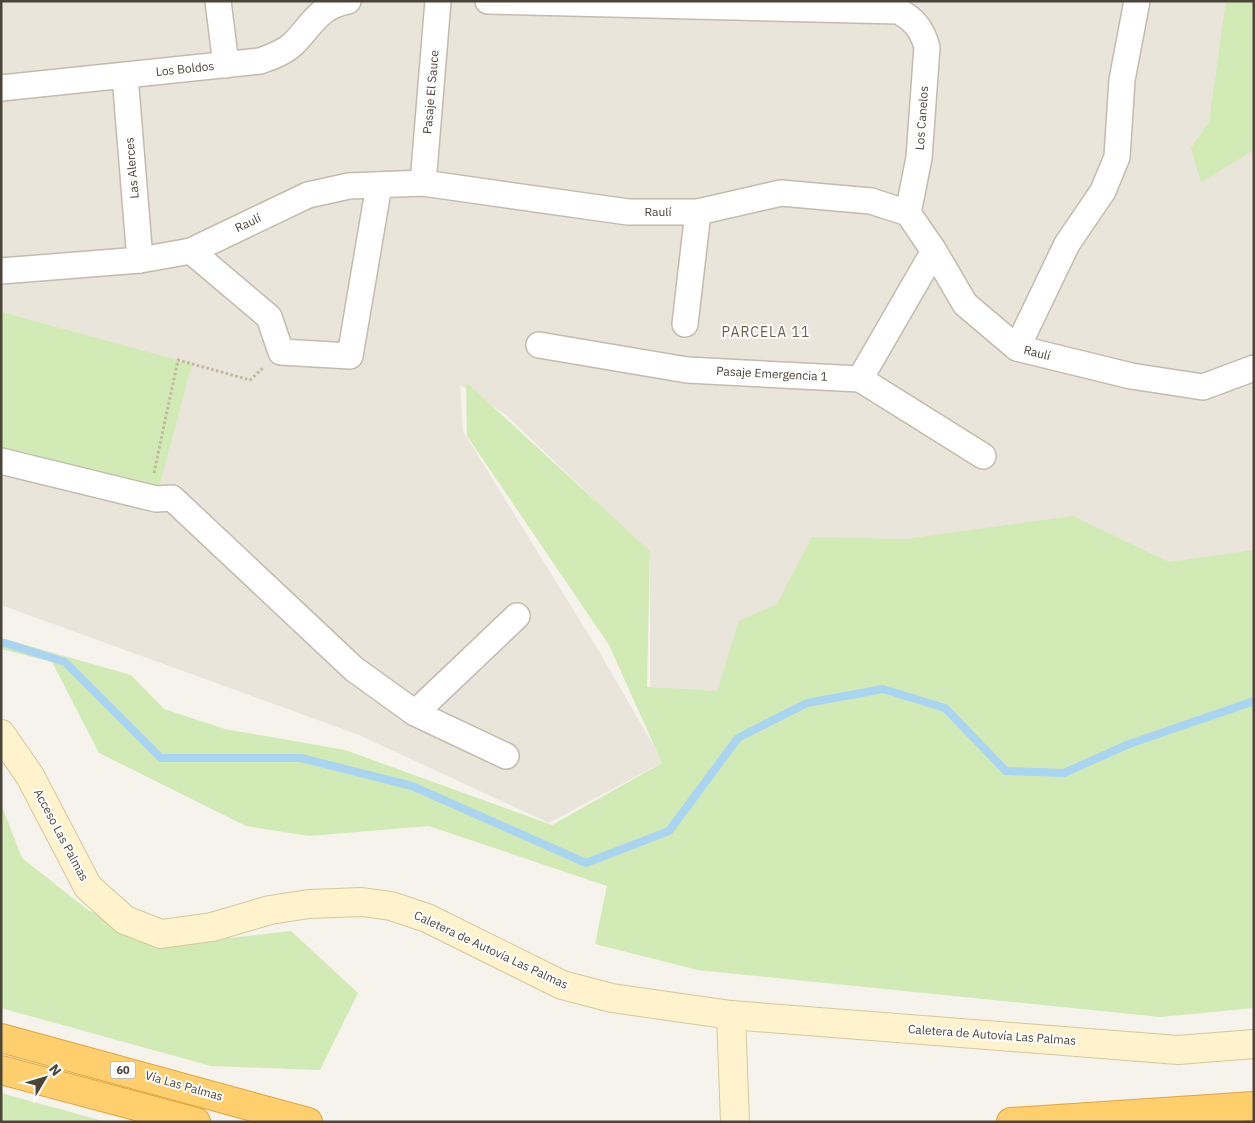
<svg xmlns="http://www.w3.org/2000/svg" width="1255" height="1123" viewBox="0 0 1255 1123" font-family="'IBM Plex Sans',sans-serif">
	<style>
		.residential { fill: #eae5da }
		.green { fill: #d2eab5 }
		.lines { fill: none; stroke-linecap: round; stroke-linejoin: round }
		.stream { stroke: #a9d4f2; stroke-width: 8 }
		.street-casing { stroke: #c2bbae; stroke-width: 28 }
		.secondary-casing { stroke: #d6c79b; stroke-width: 30 }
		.highway-casing { stroke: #e0a43c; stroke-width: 30 }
		.path { stroke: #c4b79f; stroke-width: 3; stroke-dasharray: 2.5 2.5; stroke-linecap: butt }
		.street { stroke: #fff; stroke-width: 25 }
		.secondary { stroke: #fff3cd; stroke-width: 28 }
		.highway { stroke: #ffcf6e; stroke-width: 28 }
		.labels { text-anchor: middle; stroke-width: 4; stroke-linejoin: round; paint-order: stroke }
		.shield { fill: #fff; stroke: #817c74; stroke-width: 1 }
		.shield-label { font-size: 11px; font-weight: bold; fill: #4b4439 }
		.street-label { font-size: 12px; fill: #4b4439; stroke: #fff }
		.neighbourhood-label { font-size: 14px; letter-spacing: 1px; fill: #6e6250; stroke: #fff }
	</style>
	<rect width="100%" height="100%" fill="#f6f3ec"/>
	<polygon class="residential" points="1,1 1229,1 1254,147 1254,553 777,606 721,699 650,688 650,553 505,414 460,385 463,431 600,653 663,762 549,823 359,735 1,605"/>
	<g class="green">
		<polygon points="1226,1 1254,1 1254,150 1201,182 1191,148 1209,122"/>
		<polygon points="1,312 192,364 157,495 1,453"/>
		<polygon points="466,382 650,551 647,687 717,691 739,621 777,604 812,537 905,539 1073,516 1169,562 1254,550 1254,1008 1160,1017 698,970 595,944 607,886 429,826 309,836 246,826 99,753 52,662 1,649 1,638 131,675 164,709 225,729 345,750 552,825 662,763 609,645 467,436"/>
		<polygon points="1,804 22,858 88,910 167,945 291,931 358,993 320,1070 211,1066 1,1008"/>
		<polygon points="1,1093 107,1122 1,1122"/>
	</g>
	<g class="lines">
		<polyline class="stream" points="1,644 5,643 65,662 161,758 301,758 412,786 586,863 669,831 738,738 807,703 883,689 945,708 1006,771 1064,773 1129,744 1254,701"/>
		<defs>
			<g id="street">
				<polyline points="218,1 226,65"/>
				<path d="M488,1L898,11C914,19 922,29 927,47L919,158L908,213"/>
				<polyline points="125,76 140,260"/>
				<path d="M1,88L260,61C271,57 283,53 292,45C312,26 317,7 348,1"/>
				<polyline points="423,183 438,1"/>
				<polyline points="191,251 269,317 281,352 350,356 379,185"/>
				<polyline points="1,271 140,260 191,251 308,195 349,186 423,183 628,212 698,212 781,193 871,201 908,213 934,251 965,304 1017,348 1131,376 1203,387 1254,368"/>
				<polyline points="685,324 698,212"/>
				<polyline points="539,345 687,370 860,379 934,251"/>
				<polyline points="1017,348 1067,244 1103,191 1117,157 1122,80 1137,1"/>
				<polyline points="860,379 983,456"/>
				<polyline points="1,461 156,499 172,498 354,669 415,713 506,756"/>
				<polyline points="415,713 517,616"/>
			</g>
			<g id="secondary">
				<polyline points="1,734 30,776 88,887 125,920 161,934 212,927 270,910 309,904 362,902 391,906 427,918 562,985 612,998 731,1015 1178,1050 1254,1044"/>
				<polyline points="731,1015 735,1122"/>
			</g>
			<g id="highway">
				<polyline points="1,1038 308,1122"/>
				<polyline points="1,1070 196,1122"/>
				<polyline points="1011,1122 1254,1106"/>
			</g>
		</defs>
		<use href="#street" class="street-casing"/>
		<use href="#secondary" class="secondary-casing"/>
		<use href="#highway" class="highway-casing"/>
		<polyline class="path" points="154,473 178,360 250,380 263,368"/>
		<use href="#street" class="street"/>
		<use href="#secondary" class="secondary"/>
		<use href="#highway" class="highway"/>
	</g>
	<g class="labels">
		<rect class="shield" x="110.5" y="1061.5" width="25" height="17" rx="4"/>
		<g class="shield-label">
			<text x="123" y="1074">60</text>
		</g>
		<g class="street-label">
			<text transform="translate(185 69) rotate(-6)" y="4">Los Boldos</text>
			<text transform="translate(431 92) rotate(-85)" y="4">Pasaje El Sauce</text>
			<text transform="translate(922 118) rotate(-86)" y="4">Los Canelos</text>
			<text transform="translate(132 168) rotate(-95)" y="4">Las Alerces</text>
			<text x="658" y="216">Raulí</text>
			<text transform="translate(248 223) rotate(-26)" y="4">Raulí</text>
			<text transform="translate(1037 353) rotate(14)" y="4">Raulí</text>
			<text transform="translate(772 374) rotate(3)" y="4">Pasaje Emergencia 1</text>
			<text transform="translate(61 835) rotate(62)" y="4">Acceso Las Palmas</text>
			<text transform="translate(491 950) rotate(25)" y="4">Caletera de Autovía Las Palmas</text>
			<text transform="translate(992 1035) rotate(4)" y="4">Caletera de Autovía Las Palmas</text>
			<text transform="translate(184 1086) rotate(16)" y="4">Vía Las Palmas</text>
		</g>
		<g class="neighbourhood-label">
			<text x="766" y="337">PARCELA 11</text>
		</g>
	</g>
	<rect width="1255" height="1123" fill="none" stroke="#4b4439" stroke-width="5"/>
	<g transform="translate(45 1078) rotate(52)" stroke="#ffffff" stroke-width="4" paint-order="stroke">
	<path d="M0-4L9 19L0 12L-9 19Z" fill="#4b4439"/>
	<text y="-8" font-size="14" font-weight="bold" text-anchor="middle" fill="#4b4439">N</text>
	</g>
</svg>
